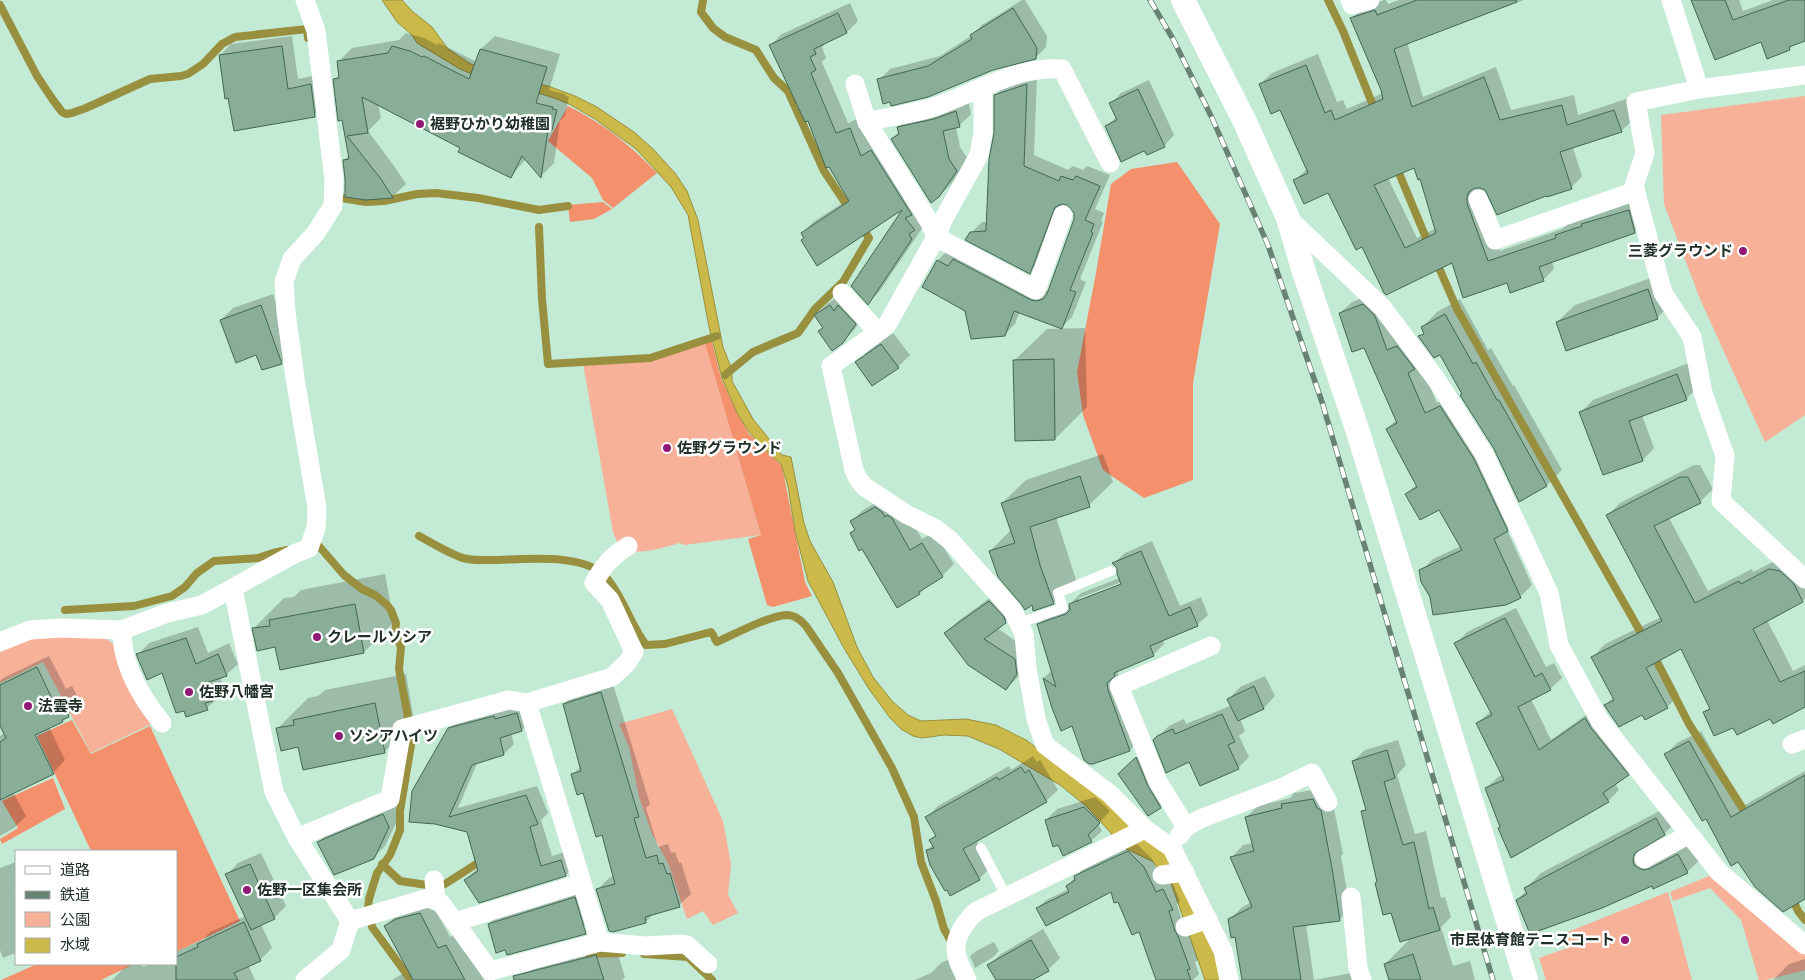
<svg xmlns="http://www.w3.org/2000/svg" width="1805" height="980" viewBox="0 0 1805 980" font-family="'DM Sans','Noto Sans JP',sans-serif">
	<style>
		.green { fill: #f7b198 }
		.forest { fill: #f5906d }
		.water { fill: #cbb949; stroke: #98903f }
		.shadow { fill: #0003; fill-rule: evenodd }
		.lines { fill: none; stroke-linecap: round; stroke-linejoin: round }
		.stream { stroke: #98903f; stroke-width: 8 }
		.building { fill: #88ae98; stroke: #436653; fill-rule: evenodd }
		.service { stroke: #fff; stroke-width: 10 }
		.minor { stroke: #fff; stroke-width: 19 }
		.tertiary { stroke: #fff; stroke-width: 24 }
		.rail-casing { stroke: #688374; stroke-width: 5.5 }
		.rail { stroke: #fff; stroke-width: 4; stroke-dasharray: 11; stroke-linecap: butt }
		.poi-dot { fill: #911875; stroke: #fff; stroke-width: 2 }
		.labels { text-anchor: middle; stroke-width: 5; stroke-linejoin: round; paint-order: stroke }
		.poi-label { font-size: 15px; font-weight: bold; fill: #203027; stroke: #fff; text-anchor: start }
	</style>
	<rect width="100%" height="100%" fill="#c3ead4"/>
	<g class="green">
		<polygon points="1805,96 1805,415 1765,442 1700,299 1664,204 1661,115"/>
		<path d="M704,340L761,535L684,545L680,543C662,547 633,560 618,543C616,540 614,535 613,532L583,364L648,360Z"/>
		<path d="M44,635C59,635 104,632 113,644L138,707L151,724L91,753L43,662L0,683V652L25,640Z"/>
		<polygon points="672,709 723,821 731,864 728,895 738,913 713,925 703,911 687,919 668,863 652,834 639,797 629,747 619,724"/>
		<polygon points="1714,874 1805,949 1805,970 1766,980 1759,980 1741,920 1710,888 1673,901 1670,892"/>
		<polygon points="1668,892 1692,980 1546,980 1539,958 1570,947 1565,933"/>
	</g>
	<g class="forest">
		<path d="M568,106C604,124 629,144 657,173L613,208L603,200L592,178L548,141Z"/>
		<polygon points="1177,162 1220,224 1193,383 1193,480 1144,498 1103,470 1083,415 1077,372 1096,273 1111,184 1131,169"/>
		<polygon points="603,202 612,209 594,219 570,222 568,205"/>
		<polygon points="711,338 721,378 737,413 749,434 782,466 805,582 812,596 773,607 767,605 748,539 761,535 704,340"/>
		<polygon points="72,720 91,754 150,726 240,921 176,952 176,851 91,851 37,736"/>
		<polygon points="53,778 65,809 2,844 0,839 18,828 2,801"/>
		<polygon points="37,964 134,964 101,980 1,980"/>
	</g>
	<polygon class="water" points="382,0 402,0 412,11 432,27 448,49 471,64 495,74 512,80 548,86 575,96 597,107 634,132 653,149 675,173 687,191 698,220 723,347 732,370 732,381 753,419 782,455 791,457 804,523 810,541 833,582 857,647 873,677 892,701 908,715 921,721 966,719 996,725 1026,740 1090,787 1167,856 1213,950 1222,980 1205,980 1171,883 1152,861 1120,846 1110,832 1086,806 1060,785 999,749 968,736 944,735 922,738 913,736 901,729 890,718 869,689 845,650 808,581 795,531 788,486 781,464 762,447 749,432 737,413 722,378 709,327 688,215 671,187 636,149 595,119 569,104 554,98 542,94 522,92 488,81 460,69 417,43 412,35 397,22"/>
	<g class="shadow">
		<polygon points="1022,0 1025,0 1047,36 1046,47 1035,58 879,80 890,69 940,56 971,36 982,25"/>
		<path d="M1384,0H1386L1388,4L1399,0H1524L1502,8V6L1407,42L1423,97L1496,67L1511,110L1574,95L1578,115L1626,99L1633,120L1621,131L1573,148L1582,176L1571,188L1485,189L1479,186L1478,191L1500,251L1562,229L1568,224L1640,199L1646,221L1634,232L1552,262L1554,269L1543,280L1508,281L1452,261L1362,246L1328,191L1294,181L1307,169L1281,108L1260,84L1272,73L1318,54L1337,102L1343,100L1347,109L1383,93L1352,18L1363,7ZM1415,166L1421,178L1436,228L1417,238L1388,178Z"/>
		<polygon points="1698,0 1739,0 1743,11 1773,0 1805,0 1805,40 1795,43 1789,49 1762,40"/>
		<polygon points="850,3 858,21 847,32 826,42 822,47 826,58 822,62 848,123 861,117 923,227 879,292 868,303 852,286 906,206 818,264 802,234 813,222 849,199 771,45 782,34"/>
		<polygon points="406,33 424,38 437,45 439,43 477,62 481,49 495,36 560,54 549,90 565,94 565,96 569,97 565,116 560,121 554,163 541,176 526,159 511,176 462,147 378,104 381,118 368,131 394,166 406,184 392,197 366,199 344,161 349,155 334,80 340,74 338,62 352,48 399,40"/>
		<polygon points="292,36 298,79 322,74 325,105 314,115 220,55 231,44"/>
		<polygon points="1037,74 1034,155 1068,170 1073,166 1083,170 1087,166 1110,175 1095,209 1104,213 1101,221 1103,222 1080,279 1086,282 1072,317 1061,328 1020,312 1015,324 1004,335 967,310 924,286 938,260 948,250 1042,290 1049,291 1075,219 1075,212 1072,207 1063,203 1040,262 1030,272 971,233 982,222 988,222 996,133 996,95 1006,84"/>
		<polygon points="1149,80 1174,135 1164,146 1145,149 1107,126 1117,116 1111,104 1121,93"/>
		<polygon points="968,100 971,114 959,126 956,127 960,147 968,159 951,184 939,196 892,139 899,132 898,128 910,116"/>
		<polygon points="1665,273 1675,300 1657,318 1557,322 1575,305"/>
		<polygon points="1375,293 1420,363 1437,403 1452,395 1519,518 1507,530 1532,585 1521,596 1506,604 1431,597 1421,571 1433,559 1461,546 1440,508 1406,494 1417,484 1387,429 1397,419 1364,347 1340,313 1352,302"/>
		<polygon points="273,294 293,351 281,363 257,353 221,320 233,308"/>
		<polygon points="842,294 866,312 854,330 842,342 820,331 824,327 815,316 827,304"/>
		<polygon points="1460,299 1488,350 1491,348 1513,386 1514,385 1562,470 1547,485 1495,449 1441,353 1420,337 1425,332 1422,328 1437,312"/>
		<polygon points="1085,328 1087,407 1055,439 1014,361 1047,329"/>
		<polygon points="893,333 910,355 898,367 857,363 868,351"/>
		<polygon points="1689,363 1698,387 1686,399 1642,415 1654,448 1643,460 1604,474 1581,412 1593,400"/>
		<polygon points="1103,454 1113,482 1089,505 1056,517 1076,580 1053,603 1032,603 990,551 1011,530 1002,503 1026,480"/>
		<polygon points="1694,465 1700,465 1713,489 1700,502 1669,518 1708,591 1752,569 1753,572 1783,557 1805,570 1805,599 1767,620 1793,671 1805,665 1805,705 1771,718 1734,726 1705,712 1711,707 1682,647 1660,659 1679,695 1667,707 1643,713 1606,705 1614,697 1593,657 1605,644 1661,617 1608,515 1620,503"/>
		<polygon points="888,496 904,507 922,539 934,532 954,564 942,576 928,585 920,593 862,548 852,533 856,529 852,521 863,510"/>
		<path d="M1152,541L1180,606L1201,597L1208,615L1197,625L1163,640L1164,644L1153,655L1117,671L1140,739L1130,750L1073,724L1062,729L1044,678L1052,670L1039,624L1050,614L1070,606V604L1081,593L1120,578L1118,567L1114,563L1125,553ZM1127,580L1128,582L1079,601V598Z"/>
		<polygon points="385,574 394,622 364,652 276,646 254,628 284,598 294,597 301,590"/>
		<polygon points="1001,590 1017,610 997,628 1026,648 1028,661 1018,677 1006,689 946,633 958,621"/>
		<polygon points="1516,608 1546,667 1554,663 1562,678 1550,689 1531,699 1551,740 1597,707 1639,763 1628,774 1615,783 1619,790 1608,801 1501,826 1486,788 1498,777 1503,775 1478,723 1491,711 1456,644 1467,632"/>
		<polygon points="198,627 208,653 229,643 238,664 226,675 220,677 224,688 218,694 219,697 207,708 163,672 138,655 149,643"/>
		<polygon points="49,656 66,689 72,686 81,703 63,721 49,727 65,760 53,773 13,792 26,816 14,828 0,836 0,736 5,733 0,723 0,681 3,678"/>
		<polygon points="406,674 414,721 384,752 299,745 278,728 308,698 318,696 325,690"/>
		<polygon points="1265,676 1275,696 1264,708 1240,719 1245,731 1239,736 1249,757 1238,768 1190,761 1154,740 1169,726 1184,719 1186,724 1232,705 1229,699 1240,687"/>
		<polygon points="612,681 650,804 646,808 658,847 668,844 671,853 675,852 679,863 681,862 691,894 679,905 655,912 646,922 597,890 609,878 614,876 603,834 584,792 572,775 581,766 564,704 576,693"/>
		<polygon points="528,704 532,720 522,730 511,733 514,744 504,754 478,761 458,808 537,786 548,813 541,820 552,856 571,850 576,864 566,875 479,902 465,880 478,868 468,831 435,823 449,729 460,718"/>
		<polygon points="1701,731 1743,806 1805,771 1805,897 1739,860 1706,817 1666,754 1677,743"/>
		<polygon points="1398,740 1406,765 1397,775 1415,834 1426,831 1441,898 1445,897 1451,917 1441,927 1453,966 1470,961 1475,980 1390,980 1385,964 1413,936 1392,912 1378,881 1363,811 1367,807 1353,761 1365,750"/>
		<polygon points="1148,746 1172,795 1160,807 1120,774"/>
		<polygon points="1033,756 1037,762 1040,760 1058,790 1046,801 976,840 991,867 979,879 928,850 933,844 931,840 937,835 927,817 938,806 1009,766 1011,770"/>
		<polygon points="1325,788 1332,799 1343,854 1341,856 1350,909 1339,920 1306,924 1314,980 1362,971 1366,980 1243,980 1236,936 1230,919 1241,908 1251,902 1232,857 1243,845 1253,843 1246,817 1258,806 1290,798 1294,793"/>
		<polygon points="1095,797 1110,811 1098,824 1102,831 1091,841 1046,820 1057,809"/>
		<polygon points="395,803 400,815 385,846 373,858 319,842 330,830"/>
		<polygon points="1671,805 1679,819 1664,834 1647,844 1649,850 1692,840 1702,858 1687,872 1653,884 1517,900 1527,890 1526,888 1541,873"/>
		<polygon points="1137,844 1152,859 1165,885 1172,881 1180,901 1177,904 1182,922 1186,927 1198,960 1195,962 1199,974 1193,980 1158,980 1140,930 1111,890 1038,908 1046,900 1069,889 1067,886 1083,869"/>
		<polygon points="261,853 286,906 274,918 261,924 272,948 260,960 248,965 255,980 112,980 124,968 134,964 142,964 143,967 151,964 176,964 176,952 204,939 210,932 246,916 227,875 238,863"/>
		<polygon points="16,862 16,891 14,892 16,897 16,953 3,958 0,950 0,868"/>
		<polygon points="586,886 595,915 583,927 489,924 501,912"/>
		<polygon points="431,902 450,937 458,934 484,980 392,980 409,970 385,926 397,915"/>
		<polygon points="1043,929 1060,958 1048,970 1030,980 997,980 989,965 1001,954"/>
		<polygon points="613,938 625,977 622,980 521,980 535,967"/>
		<polygon points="994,942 999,951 993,957 975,968 970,956 976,951"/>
		<polygon points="958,955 966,980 915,980 931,973 941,963"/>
		<polygon points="1805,959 1805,980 1773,980 1789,964"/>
	</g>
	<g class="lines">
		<g class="stream">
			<polyline points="703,0 701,12 713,28 725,37 756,50 774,78 788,91 824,171 850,210"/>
			<polyline points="1328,0 1343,31 1376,113"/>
			<polyline points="0,5 37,76 53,100 62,112 66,114 72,113 86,108 150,79 181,76 188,74 203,64 222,44 235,37 307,29 308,38"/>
			<polyline points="1396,166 1429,245"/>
			<polyline points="335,197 366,202 384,201 417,194 436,193 478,198 539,210 568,206"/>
			<polyline points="539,227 542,299 548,364 650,358 717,336"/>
			<polyline points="1436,261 1457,309 1645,640"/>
			<polyline points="725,375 753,352 798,333 815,309 843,282 869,238 861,226"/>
			<path d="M419,536C432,543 446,552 460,557C469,561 481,560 490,560C522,560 581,552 605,576C623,596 630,624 646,645L665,644L711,632L713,635"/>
			<polyline points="311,546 318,545 344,575 362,589 375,595 387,605 391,610 396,623 395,633 401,647 399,669 412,739 400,811 400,830 390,855 377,873 369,899 368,908 372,927 411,980"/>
			<polyline points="65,610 134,606 172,596 185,587 197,573 214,561 258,558 273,553 287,550"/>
			<path d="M715,639L717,642C735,634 768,616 787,615C795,615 801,620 806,626L838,673L892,768L914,817L921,862L936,901L944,929L952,943"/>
			<polyline points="1653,654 1689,724 1748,817"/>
			<polyline points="382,864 400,881 427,885 445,884 484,859"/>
			<polyline points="1792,897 1798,911 1805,920"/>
			<polyline points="589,954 622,953"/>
			<polyline points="644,954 688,957 712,980"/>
		</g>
	</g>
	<g class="building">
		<path d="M1417,0H1516L1517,2L1394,49L1412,107L1484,77L1500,120L1562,105L1567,125L1614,110L1622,132L1560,152L1572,189L1547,197L1546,196L1497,215L1485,190L1479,188H1474L1469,192L1467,197V203L1488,261L1556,238L1555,235L1582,226L1581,224L1629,210L1635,233L1539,267L1544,281L1510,293L1507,283L1463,298L1452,263L1386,295L1384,293L1362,247L1356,250L1328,193L1304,204L1293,180L1308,173L1280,110L1271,114L1259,84L1306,65L1325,113L1331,110L1335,120L1383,99L1381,90L1350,18L1375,10L1377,15ZM1414,168L1418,180L1420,179L1436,233L1405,248L1374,185Z"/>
		<polygon points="1691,0 1725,0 1733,20 1789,0 1805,0 1805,41 1789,47 1790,50 1767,59 1761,42 1715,60"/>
		<polygon points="1013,8 1037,48 1036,59 993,70 928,97 891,106 890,102 883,104 877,79 928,66 972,39 970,35"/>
		<polygon points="838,13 847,33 814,49 816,54 810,57 816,70 811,73 836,133 850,128 861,156 871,150 912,215 905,218 915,230 909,234 912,239 868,305 851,286 902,210 817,266 801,240 804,238 801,233 849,201 829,167 826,168 808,121 805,122 769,45"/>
		<polygon points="282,46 288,89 311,84 315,117 234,131 228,98 225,99 219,55"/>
		<polygon points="392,46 410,51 422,57 424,56 469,79 480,49 547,67 536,103 553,107 552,109 557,110 552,130 548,130 541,178 522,156 511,178 458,152 460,148 362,97 368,133 347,136 381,179 393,198 366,200 345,197 345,179 343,160 349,159 342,120 338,121 333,79 339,78 337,61 388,53"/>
		<polygon points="1027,84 1024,166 1059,181 1061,176 1073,180 1076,176 1100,186 1085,220 1094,224 1091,232 1093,233 1070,290 1076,292 1062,329 1014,311 1005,336 971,339 965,311 922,287 937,260 948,266 953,259 1031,300 1037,301 1043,299 1047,294 1074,219 1074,213 1067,205 1062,204 1055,207 1030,274 965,240 970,232 986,231 989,159 994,133 994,95"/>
		<polygon points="1138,89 1165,147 1147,155 1144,151 1121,162 1105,126 1117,120 1109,103"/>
		<polygon points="956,111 960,127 943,131 949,159 957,171 939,197 931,203 891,139 899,134 897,127 934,119"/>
		<polygon points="1648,289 1658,319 1566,351 1556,322"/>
		<polygon points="1363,304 1375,316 1387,350 1397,346 1415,369 1408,373 1425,413 1440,406 1474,459 1508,531 1494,539 1521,598 1506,605 1433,615 1430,597 1421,582 1419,570 1462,550 1439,510 1420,520 1405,494 1417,487 1386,429 1397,423 1364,348 1352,352 1339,313"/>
		<polygon points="261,305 282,364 262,370 256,355 236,363 220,320"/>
		<polygon points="830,305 834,311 838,305 856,324 843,343 832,351 818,331 823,328 814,315"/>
		<polygon points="1445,314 1473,364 1476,362 1497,400 1499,400 1547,486 1519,502 1494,449 1460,395 1462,394 1440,355 1434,358 1418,336 1424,334 1421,327"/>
		<polygon points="881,344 899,368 872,386 855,362"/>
		<polygon points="1054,359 1055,440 1015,441 1013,360"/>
		<polygon points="1677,374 1687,400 1629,421 1643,461 1603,475 1579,412"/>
		<polygon points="1080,476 1090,507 1030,527 1040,565 1054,604 1033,611 1032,605 1025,610 1021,604 998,577 989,551 1015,543 1001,503"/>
		<polygon points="1680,477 1688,477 1701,503 1654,526 1695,603 1739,581 1741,584 1769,569 1780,571 1794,584 1803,602 1753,629 1780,682 1805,671 1805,707 1773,724 1770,719 1737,735 1733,728 1714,736 1703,712 1710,709 1681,649 1646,668 1668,708 1645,720 1642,715 1619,727 1604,705 1614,700 1591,657 1662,621 1606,515"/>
		<polygon points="875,507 882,512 885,517 887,515 892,518 910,550 922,543 943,577 919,592 920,594 897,608 862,549 859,551 850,533 855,530 850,521"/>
		<polygon points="1141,551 1169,616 1190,607 1198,626 1150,646 1154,656 1114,673 1115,676 1107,683 1108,690 1130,751 1093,764 1089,764 1084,760 1072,726 1061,731 1052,708 1043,678 1056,687 1037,624 1066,614 1070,610 1069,604 1121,584 1117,574 1117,568 1112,563"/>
		<polygon points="989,601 1004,617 1006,623 984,639 1015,659 1017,674 1006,690 968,665 944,633"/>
		<polygon points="355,604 364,653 280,670 275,647 257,651 252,628 270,626 269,620"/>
		<polygon points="1505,618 1535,677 1542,673 1551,690 1518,707 1539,750 1585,718 1591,728 1629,775 1603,793 1609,802 1511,858 1498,828 1500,827 1485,788 1504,780 1476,723 1492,715 1454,643"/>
		<polygon points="186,638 196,664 218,654 227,676 206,683 213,701 205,703 208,710 186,717 184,711 176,713 162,673 147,680 136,654"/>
		<polygon points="37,667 53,701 60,697 69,717 62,720 63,722 35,735 54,774 0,800 0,742 6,738 0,726 0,685"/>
		<polygon points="1254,686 1264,709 1238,721 1227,699"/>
		<polygon points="601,692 639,817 634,818 646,858 657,855 659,864 663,863 667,874 670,873 680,907 645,917 646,923 613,932 609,931 596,889 615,884 602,835 596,837 583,793 577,795 571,774 581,771 563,704"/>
		<polygon points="375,703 385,753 303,770 298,747 281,751 276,728 294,725 293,720"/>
		<polygon points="517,713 522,731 500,738 504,755 472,765 449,817 526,795 538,824 530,827 541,866 561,860 566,876 479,903 464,880 478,871 467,832 435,824 409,822 412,791 448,728 494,716 495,719"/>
		<polygon points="1222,714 1235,742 1228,745 1239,769 1200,786 1189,762 1166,773 1153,740 1157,736 1173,729 1175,734"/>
		<polygon points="1689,741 1731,817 1805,775 1805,899 1783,912 1755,887 1738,862 1731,866 1706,819 1702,821 1664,754"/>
		<polygon points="1387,750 1395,778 1384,782 1403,845 1414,842 1429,909 1433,907 1440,930 1400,942 1391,913 1383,915 1375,883 1377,882 1361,811 1366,810 1352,761"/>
		<polygon points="1136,757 1148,786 1161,808 1148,816 1118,774"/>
		<polygon points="1021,767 1025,773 1029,770 1047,802 963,849 980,880 950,896 947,890 945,891 930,865 926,850 934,848 929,840 936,836 925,817 997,777 999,780"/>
		<polygon points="1313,799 1317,808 1321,810 1333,874 1340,921 1293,927 1301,980 1242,980 1235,937 1231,938 1228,919 1252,907 1230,857 1254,851 1245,817 1282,808 1281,804"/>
		<polygon points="1084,807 1100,823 1088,835 1092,842 1063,856 1058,845 1053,847 1045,820"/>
		<polygon points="383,814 389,827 374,859 334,875 317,842"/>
		<polygon points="1656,818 1665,835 1635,853 1633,859 1634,865 1643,870 1649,869 1678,854 1688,873 1653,889 1652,886 1602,908 1530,934 1516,900 1527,894 1524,888"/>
		<polygon points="1128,851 1144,867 1156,892 1163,889 1173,910 1169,911 1175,931 1178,936 1190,969 1187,970 1191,980 1156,980 1139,932 1132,935 1118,902 1114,903 1111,892 1046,926 1036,908 1069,892 1066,886 1075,880 1074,876"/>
		<polygon points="250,864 275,919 251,930 225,874"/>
		<polygon points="575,897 586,934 507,955 505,950 496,953 488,924"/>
		<polygon points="420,913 438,948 446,945 465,980 413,980 384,926 396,919"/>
		<polygon points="244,922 261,961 234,973 238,980 176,980 176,957 198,947 197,944"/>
		<polygon points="1031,940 1049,971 1033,980 996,980 987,965"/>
		<polygon points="1413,954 1421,980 1389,980 1384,964"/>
		<polygon points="596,955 604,980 514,980 513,976"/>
	</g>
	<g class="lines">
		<g class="service">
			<polyline points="1019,623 1063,608 1058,593 1111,571"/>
			<polyline points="981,848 1006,896"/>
		</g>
		<g class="minor">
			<polyline points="1350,0 1352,5 1370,0"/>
			<polyline points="1671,0 1699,89 1636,102 1645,153 1634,186 1663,293 1692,337 1703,393 1725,456 1721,501 1805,579"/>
			<polyline points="855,84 867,122 930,223 936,237 1036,290 1063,215"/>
			<polyline points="1699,89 1805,75"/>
			<path d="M867,122C888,117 910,114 931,108C974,94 1015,66 1062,69L1110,163"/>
			<polyline points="1478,199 1495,240 1636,191"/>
			<polyline points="1288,218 1382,307 1436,379 1484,454 1549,593 1559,645 1600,721 1719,872 1805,945"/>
			<polyline points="842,293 878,332 831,366 854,470 858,479 865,487 906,514 936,529 951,541 1013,611 1024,634 1027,668 1036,719 1045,745 1110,794 1145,829 1172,848 1223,951 1229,980"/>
			<polyline points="878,332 887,325 936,237 943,220 979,155 983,133 983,87"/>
			<polyline points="233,589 274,792 297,838 350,921"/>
			<path d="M122,630C121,664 141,697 162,723"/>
			<polyline points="0,642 30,630 60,628 122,630 167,613 202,605 294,554 309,548 316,528 317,508 295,378 286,312 284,282 292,259 315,234 333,206 334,180 316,31 305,0"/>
			<polyline points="527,703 600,942"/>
			<polyline points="1792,744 1805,739"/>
			<polyline points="1186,827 1158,782 1119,686 1211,646"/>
			<polyline points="1179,836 1186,827 1200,819 1281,788 1312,773 1328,802"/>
			<path d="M297,838L390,799L402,729L509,700L527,703L612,677L627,663L634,652L610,600L594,583C603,566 612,556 628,546"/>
			<polyline points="1644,859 1688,835"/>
			<polyline points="1162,875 1185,872"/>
			<polyline points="434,880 436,901"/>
			<polyline points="1351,897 1358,968 1362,980"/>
			<polyline points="455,922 582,883"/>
			<polyline points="1185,927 1208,919"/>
			<polyline points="305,980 341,950 350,921 428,898 441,903 490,971 600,942 646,946 682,944 687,945 708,964"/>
			<path d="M967,980C963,971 956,960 956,949C955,936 967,919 977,911L1145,829"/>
		</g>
		<polyline class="tertiary" points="1183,0 1245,122 1288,218 1304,272 1358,432 1526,980"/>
		<defs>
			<polyline id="rail" points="1150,0 1173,39 1212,118 1268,245 1322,402 1493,980"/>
		</defs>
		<use href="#rail" class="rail-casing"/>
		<use href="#rail" class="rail"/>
	</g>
	<g class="poi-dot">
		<circle cx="420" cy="124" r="5"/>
		<circle cx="1743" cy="251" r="5"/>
		<circle cx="667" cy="448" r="5"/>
		<circle cx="317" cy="637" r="5"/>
		<circle cx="189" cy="692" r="5"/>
		<circle cx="28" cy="706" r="5"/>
		<circle cx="339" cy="736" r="5"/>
		<circle cx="247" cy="890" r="5"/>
		<circle cx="1625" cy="940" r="5"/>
	</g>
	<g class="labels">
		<g class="poi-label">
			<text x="430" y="129">裾野ひかり幼稚園</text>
			<text x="1733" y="256" text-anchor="end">三菱グラウンド</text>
			<text x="677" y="453">佐野グラウンド</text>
			<text x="327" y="642">クレールソシア</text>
			<text x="199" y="697">佐野八幡宮</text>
			<text x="38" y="711">法雲寺</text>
			<text x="349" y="741">ソシアハイツ</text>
			<text x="257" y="895">佐野一区集会所</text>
			<text x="1615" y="945" text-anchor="end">市民体育館テニスコート</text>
		</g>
	</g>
	<rect x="15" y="850" width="162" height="115" fill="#ffffff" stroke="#a6aca9"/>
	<rect x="25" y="866" width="25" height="8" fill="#ffffff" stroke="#a6aca9"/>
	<text x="60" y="875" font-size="15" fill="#203027">道路</text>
	<rect x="25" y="891" width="25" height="8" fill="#688374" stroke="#a6aca9"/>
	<text x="60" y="900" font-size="15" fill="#203027">鉄道</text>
	<rect x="25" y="912" width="25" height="15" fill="#f7b198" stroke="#a6aca9"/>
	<text x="60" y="925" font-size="15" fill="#203027">公園</text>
	<rect x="25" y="938" width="25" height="15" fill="#cbb949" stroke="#a6aca9"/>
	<text x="60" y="950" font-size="15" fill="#203027">水域</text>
</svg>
